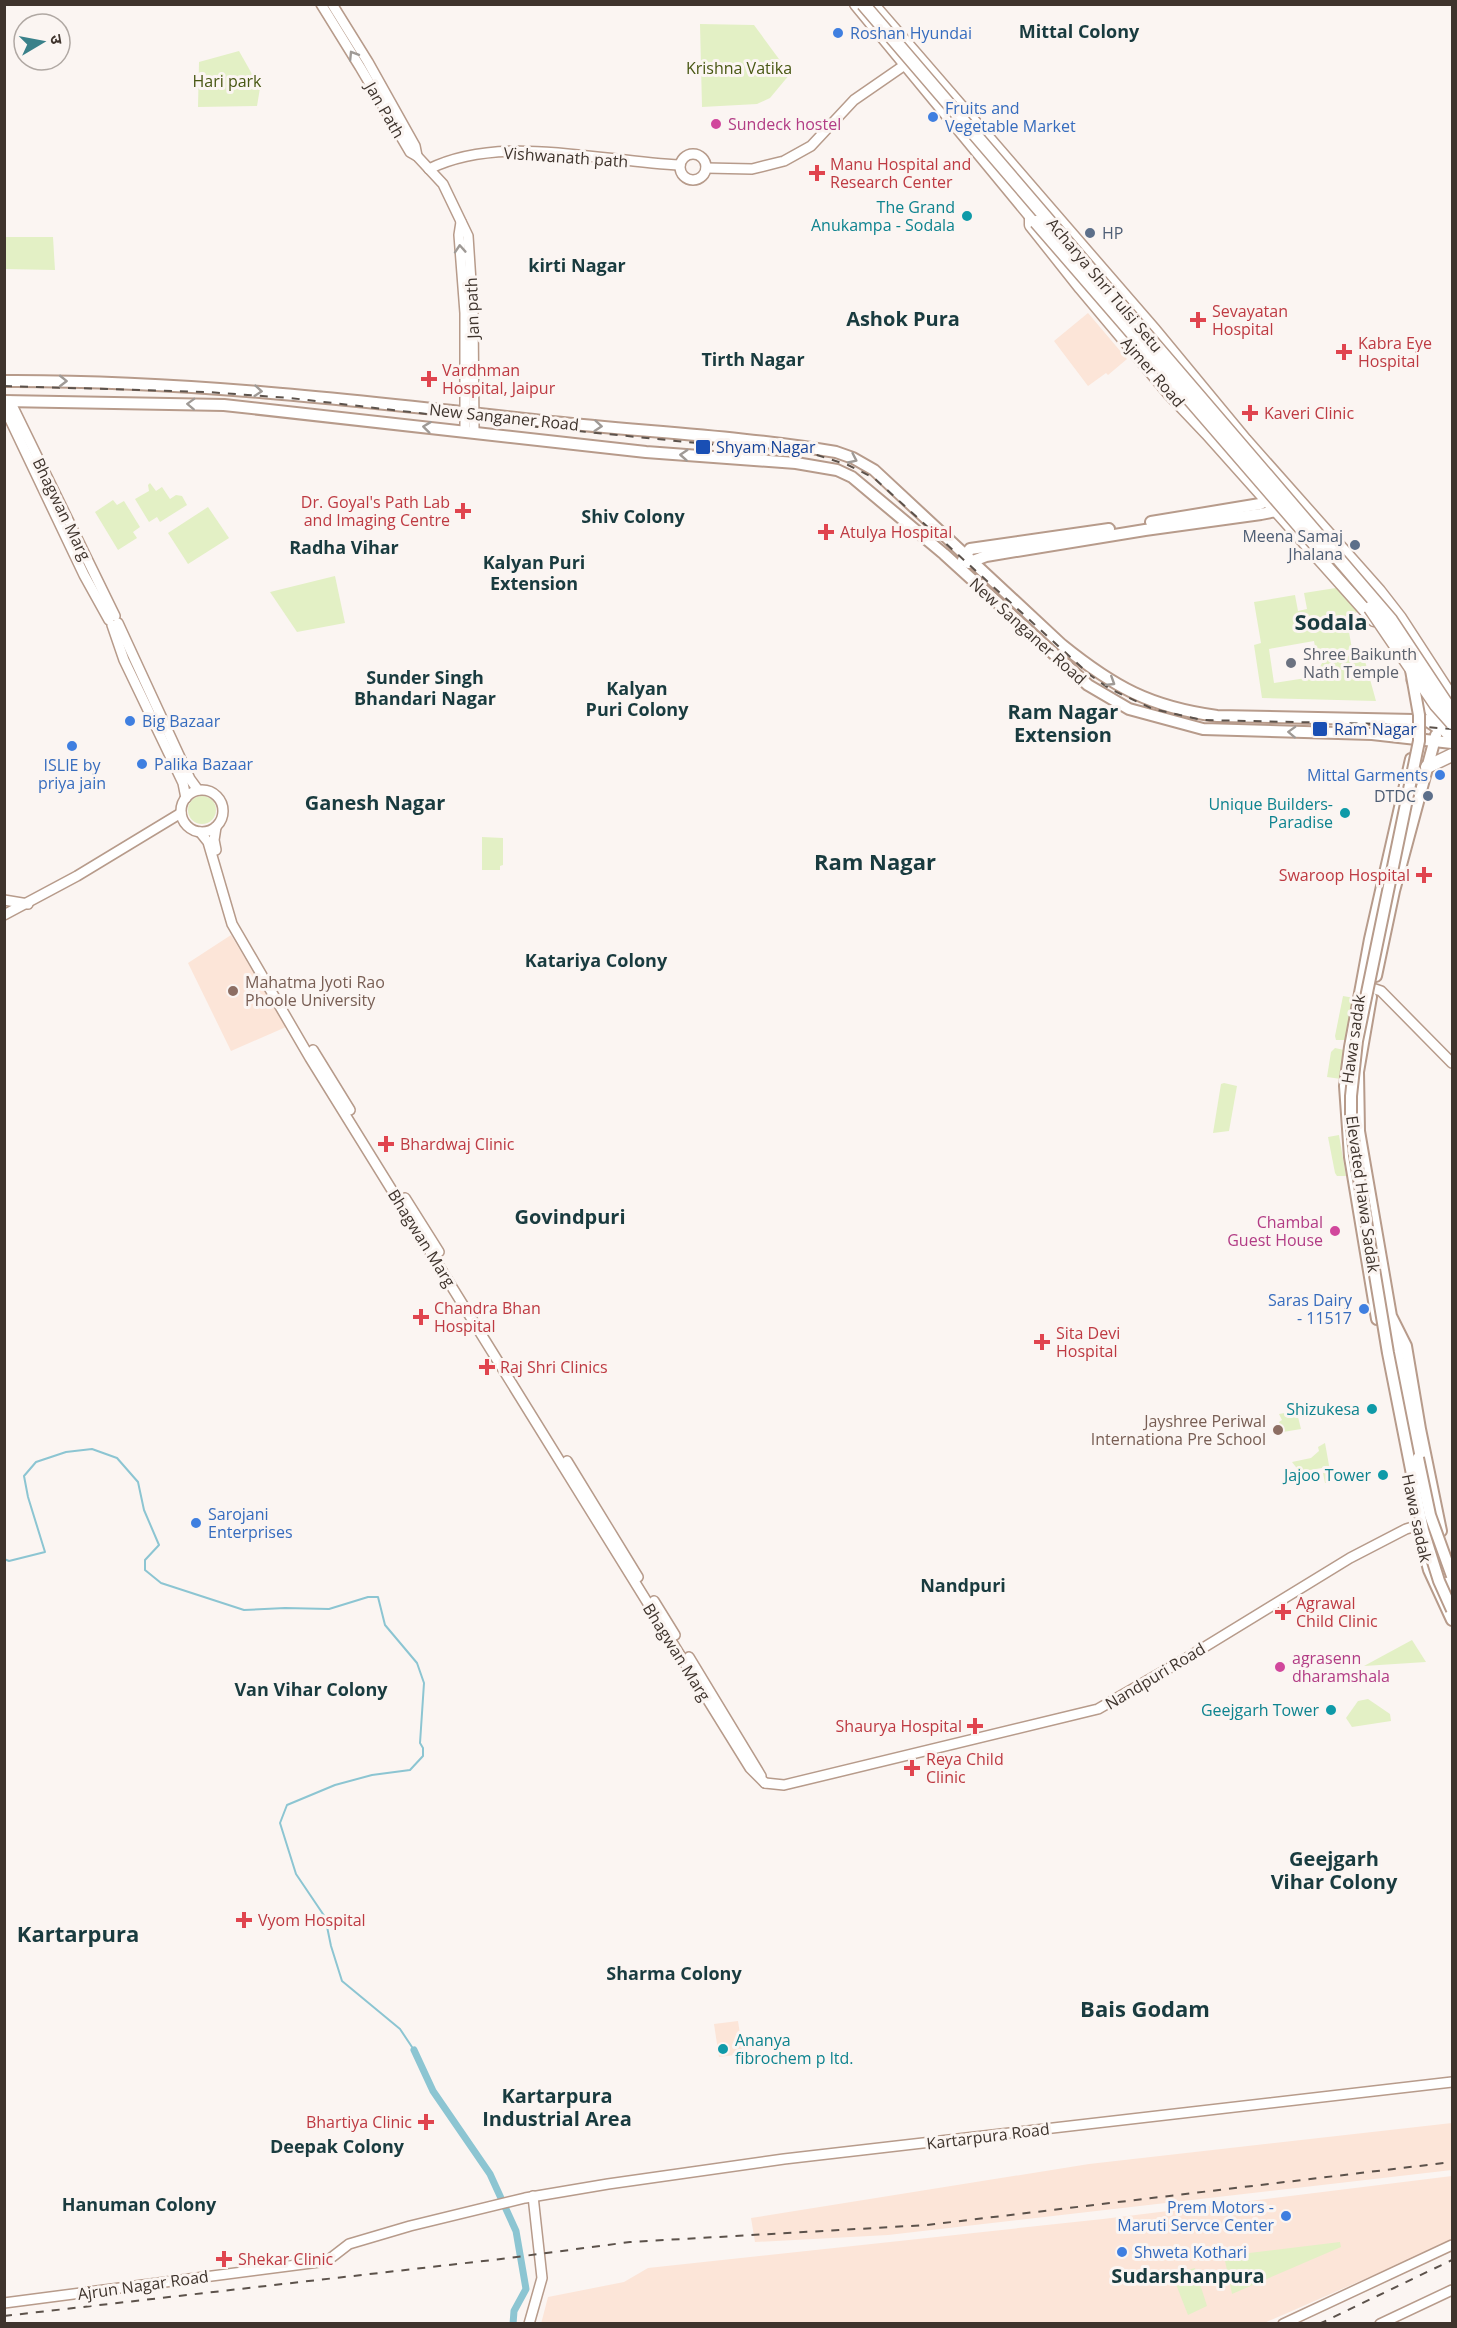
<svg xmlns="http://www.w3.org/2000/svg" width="1457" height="2328" viewBox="0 0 1457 2328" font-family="'Open Sans','Noto Sans Devanagari',sans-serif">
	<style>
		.built { fill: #fce5d8 }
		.green { fill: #e3f0c5 }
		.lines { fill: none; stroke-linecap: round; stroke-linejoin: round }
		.stream { stroke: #8cc5d2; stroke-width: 2 }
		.canal { stroke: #8cc5d2; stroke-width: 7 }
		.tertiary-casing { stroke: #b79b8b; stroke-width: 12 }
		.secondary-casing { stroke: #b79b8b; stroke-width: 14 }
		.trunk-casing { stroke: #b79b8b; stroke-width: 15 }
		.tertiary { stroke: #fff; stroke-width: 9 }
		.secondary { stroke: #fff; stroke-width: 10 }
		.trunk { stroke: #fff; stroke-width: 12 }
		.rail { stroke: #5c524b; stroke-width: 2; stroke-dasharray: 8 8; stroke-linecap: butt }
		.secondary-bridge-casing { stroke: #b79b8b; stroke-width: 14; stroke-linecap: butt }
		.trunk-bridge-casing { stroke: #b79b8b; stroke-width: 15; stroke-linecap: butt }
		.secondary-bridge { stroke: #fff; stroke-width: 10 }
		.trunk-bridge { stroke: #fff; stroke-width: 12 }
		.oneway { stroke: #9f9a96 }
		.shop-dot { fill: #3f7fe0; stroke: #fbf5f2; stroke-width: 2 }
		.hotel-dot { fill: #d1479c; stroke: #fbf5f2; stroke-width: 2 }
		.health-dot { fill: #e0444e; stroke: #fbf5f2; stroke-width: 2 }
		.culture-dot { fill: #0f9aa8; stroke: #fbf5f2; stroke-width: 2 }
		.service-dot { fill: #5c6f8a; stroke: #fbf5f2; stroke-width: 2 }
		.transit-dot { fill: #1a4fb4; stroke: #fbf5f2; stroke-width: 2 }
		.worship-dot { fill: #6b7280; stroke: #fbf5f2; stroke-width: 2 }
		.education-dot { fill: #8d6e63; stroke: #fbf5f2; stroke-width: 2 }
		.labels { text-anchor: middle; stroke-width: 6; stroke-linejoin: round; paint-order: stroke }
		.shop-label { font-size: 16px; fill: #366cbe; stroke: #fbf5f2; text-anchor: start }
		.park-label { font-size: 16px; fill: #485713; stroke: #fbf5f2 }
		.street-label { font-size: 16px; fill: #3f342d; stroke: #fbf5f2 }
		.hotel-label { font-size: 16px; fill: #b23c85; stroke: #fbf5f2; text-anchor: start }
		.health-label { font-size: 16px; fill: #be3a42; stroke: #fbf5f2; text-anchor: start }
		.culture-label { font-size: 16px; fill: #0d838f; stroke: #fbf5f2; text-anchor: end }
		.service-label { font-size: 16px; fill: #4e5e75; stroke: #fbf5f2; text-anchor: end }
		.transit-label { font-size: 16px; fill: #164399; stroke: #fbf5f2; text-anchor: start }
		.worship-label { font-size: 16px; fill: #5b616d; stroke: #fbf5f2; text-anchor: start }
		.education-label { font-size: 16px; fill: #785e54; stroke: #fbf5f2; text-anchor: start }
		.neighbourhood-label { font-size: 18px; font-weight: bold; fill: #193b3f; stroke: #fbf5f2 }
		.quarter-label { font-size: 20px; font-weight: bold; fill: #193b3f; stroke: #fbf5f2 }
		.district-label { font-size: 22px; font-weight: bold; fill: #193b3f; stroke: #fbf5f2 }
	</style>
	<rect width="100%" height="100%" fill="#fbf5f2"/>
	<g class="built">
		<polygon points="1088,313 1127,359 1108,375 1106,373 1088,386 1054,341"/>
		<polygon points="231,935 286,1027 231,1051 188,963"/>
		<polygon points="738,2021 743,2054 719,2057 714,2024"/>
		<polygon points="1452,2123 1452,2170 888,2235 755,2242 751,2218 1089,2164"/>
		<polygon points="1452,2176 1452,2241 1264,2323 541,2324 548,2297 624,2282 648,2268 1103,2219"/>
	</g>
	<g class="green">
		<polygon points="700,24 754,25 790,74 770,98 757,104 702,107"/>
		<polygon points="239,51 260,88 257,106 198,107 199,62"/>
		<polygon points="5,237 53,237 55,270 5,269"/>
		<polygon points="150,483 156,491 162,487 170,499 176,495 182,496 187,505 160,522 157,517 149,522 135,499 149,491 148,485"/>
		<polygon points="113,500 117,505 124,501 140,527 133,532 137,538 118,550 95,512"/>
		<polygon points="208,507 229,538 188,564 168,533"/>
		<polygon points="335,576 345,623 297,632 270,592"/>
		<polygon points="1342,587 1363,611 1346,615 1352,649 1322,655 1316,652 1314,641 1269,649 1274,683 1306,678 1308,679 1315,677 1323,661 1371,651 1373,659 1365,661 1376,701 1262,698 1254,645 1261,643 1254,602 1295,595 1298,611 1307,609 1304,593"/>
		<circle cx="202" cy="810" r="14"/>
		<polygon points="482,837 503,838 503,865 500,866 500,870 482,870"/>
		<polygon points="1343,996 1354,998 1347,1040 1336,1040 1335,1036"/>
		<polygon points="1335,1048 1344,1050 1341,1079 1327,1077 1331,1052"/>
		<polygon points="1224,1083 1237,1086 1229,1131 1213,1133 1221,1084"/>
		<polygon points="1339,1135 1346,1176 1337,1176 1335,1173 1328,1137"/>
		<polygon points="1295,1405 1301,1429 1283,1432 1283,1426 1280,1425 1279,1422 1282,1420 1279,1414 1290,1412 1290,1406"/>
		<polygon points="1325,1443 1332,1482 1325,1483 1322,1468 1310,1470 1311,1478 1300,1480 1299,1471 1292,1462 1311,1458 1319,1451 1318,1447"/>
		<polygon points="1412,1640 1426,1662 1364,1666"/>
		<polygon points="1368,1699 1390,1714 1391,1721 1352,1727 1346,1718 1358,1701"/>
		<polygon points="1340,2242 1341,2247 1232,2294 1224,2256"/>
		<polygon points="1195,2268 1207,2306 1188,2315 1172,2274"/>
	</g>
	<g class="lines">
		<polyline class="stream" points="4,1559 9,1561 45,1552 28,1497 24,1476 36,1462 66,1452 92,1449 117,1458 138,1482 144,1510 159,1545 145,1560 145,1570 161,1583 244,1610 285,1608 329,1609 368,1597 378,1597 385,1625 417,1663 424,1683 420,1743 423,1748 423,1756 410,1770 372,1775 335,1785 287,1805 280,1823 296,1874 325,1917 331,1946 342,1981 400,2029 414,2050"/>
		<polyline class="canal" points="414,2050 433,2091 490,2174 516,2231 526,2289 514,2311 513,2324"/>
		<defs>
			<g id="tertiary">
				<polyline points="321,4 360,67 410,152 417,156 443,184 468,236 473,313 474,432"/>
				<polyline points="332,4 368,62 415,146 417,156"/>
				<circle cx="693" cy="167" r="13"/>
				<polyline points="706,168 752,169 784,161 811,146 854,100 909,62"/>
				<path d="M429,169C502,133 602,162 680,165"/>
				<polyline points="461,222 459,235 465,313 465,431"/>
				<polyline points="10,401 115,616"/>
				<polyline points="4,407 84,575 109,620"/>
				<polyline points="118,623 190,779 198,790"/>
				<polyline points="112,625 124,660 183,783 186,798"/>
				<circle cx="202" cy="811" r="21"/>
				<polyline points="216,827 214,840 216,850"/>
				<polyline points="200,832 208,842 232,924 310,1058 750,1768 765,1783"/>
				<polyline points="4,900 28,904"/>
				<polyline points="4,915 77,876 181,813"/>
				<polyline points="1363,985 1381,991 1452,1063"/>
				<polyline points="313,1050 350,1110"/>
				<polyline points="405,1198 439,1252"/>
				<polyline points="567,1461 638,1577"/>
				<polyline points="654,1601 675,1635"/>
				<polyline points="689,1657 761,1776"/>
				<polyline points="765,1783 784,1785 1098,1709 1185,1659 1350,1558 1406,1529 1426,1523"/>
				<polyline points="4,2303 327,2261 349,2244 410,2226 525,2198 608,2184 784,2159 1452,2082"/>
				<polyline points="529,2324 542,2278 533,2196"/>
				<polyline points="1283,2324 1452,2245"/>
				<polyline points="1380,2324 1452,2290"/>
			</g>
			<g id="secondary">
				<path d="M4,381C188,380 370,402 552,422C646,432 742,436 836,452L853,458L874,470L1062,645C1114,687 1150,707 1217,716L1414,720H1426L1438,728"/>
				<polyline points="4,401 224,405 646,452 796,463 837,470 852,477 944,554 1088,685 1129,709 1203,729 1372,734 1452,743"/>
				<polyline points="1151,522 1260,504 1273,497"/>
				<polyline points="963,560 970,549 1109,529"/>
				<polyline points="968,563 986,556 1145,530 1261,514 1276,511 1282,507"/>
				<polyline points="1376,976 1394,891 1436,735"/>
				<polyline points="1371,997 1358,1072 1359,1131 1391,1316 1406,1346 1420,1429 1441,1531"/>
				<polyline points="1377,1319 1350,1157 1345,1086 1350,1047 1370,939 1411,759"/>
				<polyline points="1393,1328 1418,1458"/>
				<polyline points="1427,1522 1439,1559 1452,1591"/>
				<polyline points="1419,1532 1429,1570 1452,1620"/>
			</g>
			<g id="trunk">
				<polyline points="856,4 1035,221"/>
				<polyline points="872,4 1154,330 1245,440 1379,591 1400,618 1452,698"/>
				<polyline points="1031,215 1031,225 1081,288 1169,393 1207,433 1374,620"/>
				<polyline points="1413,680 1439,724 1452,737"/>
				<polyline points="1427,767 1452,755"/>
			</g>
		</defs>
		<use href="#tertiary" class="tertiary-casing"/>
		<use href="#secondary" class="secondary-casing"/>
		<use href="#trunk" class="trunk-casing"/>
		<use href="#tertiary" class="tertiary"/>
		<use href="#secondary" class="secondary"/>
		<use href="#trunk" class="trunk"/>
		<g class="rail">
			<polyline points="4,386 207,392 290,398 547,428 817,455 848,465 874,478 1090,675 1110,689 1153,709 1202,720 1386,724 1452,729"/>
			<polyline points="4,2316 501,2259 630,2242 927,2225 1452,2162"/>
			<polyline points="1319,2324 1452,2260"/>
		</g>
		<defs>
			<g id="secondary-bridge">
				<polyline points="1411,670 1419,715 1419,741 1357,1041 1351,1096 1351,1120 1355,1155 1388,1353 1423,1530 1439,1581 1452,1610"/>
				<polyline points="1418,1458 1430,1515 1452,1576"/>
			</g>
			<g id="trunk-bridge">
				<polyline points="863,4 1391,620 1452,712"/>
				<polyline points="1036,222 1325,556"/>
				<polyline points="1370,608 1436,705 1452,723"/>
			</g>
		</defs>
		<use href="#secondary-bridge" class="secondary-bridge-casing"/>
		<use href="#trunk-bridge" class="trunk-bridge-casing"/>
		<use href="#secondary-bridge" class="secondary-bridge"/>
		<use href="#trunk-bridge" class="trunk-bridge"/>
	</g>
	<defs><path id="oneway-chevron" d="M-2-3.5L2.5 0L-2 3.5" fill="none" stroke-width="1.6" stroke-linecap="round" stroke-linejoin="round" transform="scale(1.5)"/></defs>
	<g class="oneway">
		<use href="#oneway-chevron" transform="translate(353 55) rotate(-122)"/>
		<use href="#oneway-chevron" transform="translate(460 249) rotate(-94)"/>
		<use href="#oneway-chevron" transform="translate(63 381) rotate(1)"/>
		<use href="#oneway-chevron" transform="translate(258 391) rotate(5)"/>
		<use href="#oneway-chevron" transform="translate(191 404) rotate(-178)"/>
		<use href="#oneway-chevron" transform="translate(598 426) rotate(5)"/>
		<use href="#oneway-chevron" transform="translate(427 427) rotate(-173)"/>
		<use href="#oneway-chevron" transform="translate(684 455) rotate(-176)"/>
		<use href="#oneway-chevron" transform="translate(853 459) rotate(25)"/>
		<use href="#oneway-chevron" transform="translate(1111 682) rotate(32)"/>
		<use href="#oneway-chevron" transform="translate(1292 732) rotate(-178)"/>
	</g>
	<g class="shop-dot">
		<circle cx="838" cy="33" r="6"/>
		<circle cx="933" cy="117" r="6"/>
		<circle cx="130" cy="721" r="6"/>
		<circle cx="72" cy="746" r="6"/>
		<circle cx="142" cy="764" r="6"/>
		<circle cx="1440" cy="775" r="6"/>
		<circle cx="1364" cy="1309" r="6"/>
		<circle cx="196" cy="1523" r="6"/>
		<circle cx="1286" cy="2216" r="6"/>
		<circle cx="1122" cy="2252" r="6"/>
	</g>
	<g class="hotel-dot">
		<circle cx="716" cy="124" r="6"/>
		<circle cx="1335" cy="1231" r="6"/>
		<circle cx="1280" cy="1667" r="6"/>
	</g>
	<g class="health-dot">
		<path d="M814 164h6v6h6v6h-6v6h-6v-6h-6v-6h6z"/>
		<path d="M1195 311h6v6h6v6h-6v6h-6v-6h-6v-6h6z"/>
		<path d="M1341 343h6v6h6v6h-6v6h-6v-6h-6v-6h6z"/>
		<path d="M426 370h6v6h6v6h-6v6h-6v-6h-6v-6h6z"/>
		<path d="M1247 404h6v6h6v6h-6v6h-6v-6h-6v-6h6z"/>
		<path d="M460 502h6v6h6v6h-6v6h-6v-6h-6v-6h6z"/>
		<path d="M823 523h6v6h6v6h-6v6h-6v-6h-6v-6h6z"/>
		<path d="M1421 866h6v6h6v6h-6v6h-6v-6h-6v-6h6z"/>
		<path d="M383 1135h6v6h6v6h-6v6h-6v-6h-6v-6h6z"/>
		<path d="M418 1308h6v6h6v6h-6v6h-6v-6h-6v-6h6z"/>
		<path d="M1039 1333h6v6h6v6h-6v6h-6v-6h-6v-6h6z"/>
		<path d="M484 1358h6v6h6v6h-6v6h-6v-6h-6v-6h6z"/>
		<path d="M1280 1603h6v6h6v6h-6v6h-6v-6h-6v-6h6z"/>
		<path d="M972 1717h6v6h6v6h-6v6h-6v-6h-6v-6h6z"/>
		<path d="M909 1759h6v6h6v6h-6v6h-6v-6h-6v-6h6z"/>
		<path d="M241 1911h6v6h6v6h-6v6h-6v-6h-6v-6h6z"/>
		<path d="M423 2113h6v6h6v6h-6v6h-6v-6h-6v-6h6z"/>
		<path d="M221 2250h6v6h6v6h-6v6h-6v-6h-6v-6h6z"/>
	</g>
	<g class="culture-dot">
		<circle cx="967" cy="216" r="6"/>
		<circle cx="1345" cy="813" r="6"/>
		<circle cx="1372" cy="1409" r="6"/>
		<circle cx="1383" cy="1475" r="6"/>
		<circle cx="1331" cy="1710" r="6"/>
		<circle cx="723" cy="2049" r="6"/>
	</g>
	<g class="service-dot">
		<circle cx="1090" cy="233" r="6"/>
		<circle cx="1355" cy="545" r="6"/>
		<circle cx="1428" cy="796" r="6"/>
	</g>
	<g class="transit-dot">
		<rect x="695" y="439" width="16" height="16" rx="3"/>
		<rect x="1312" y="721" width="16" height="16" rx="3"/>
	</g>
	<circle class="worship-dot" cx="1291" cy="663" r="6"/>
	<g class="education-dot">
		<circle cx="233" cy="991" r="6"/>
		<circle cx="1278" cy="1430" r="6"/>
	</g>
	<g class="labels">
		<g class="shop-label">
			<text x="850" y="39">Roshan Hyundai</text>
			<text x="945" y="114">Fruits and<tspan x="945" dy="18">Vegetable Market</tspan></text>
			<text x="142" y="727">Big Bazaar</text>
			<text x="154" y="770">Palika Bazaar</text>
			<text x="72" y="771" text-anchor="middle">ISLIE by<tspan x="72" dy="18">priya jain</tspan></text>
			<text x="1428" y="781" text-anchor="end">Mittal Garments</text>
			<text x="1352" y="1306" text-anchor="end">Saras Dairy<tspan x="1352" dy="18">- 11517</tspan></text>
			<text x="208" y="1520">Sarojani<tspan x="208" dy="18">Enterprises</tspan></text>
			<text x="1274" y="2213" text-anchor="end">Prem Motors -<tspan x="1274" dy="18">Maruti Servce Center</tspan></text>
			<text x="1134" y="2258">Shweta Kothari</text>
		</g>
		<g class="park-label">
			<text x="739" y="74">Krishna Vatika</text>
			<text x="227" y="87">Hari park</text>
		</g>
		<g class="street-label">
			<text transform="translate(385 110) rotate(60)" y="6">Jan Path</text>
			<text transform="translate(566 157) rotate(4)" y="6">Vishwanath path</text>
			<text transform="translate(1105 285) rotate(50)" y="6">Acharya Shri Tulsi Setu</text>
			<text transform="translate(472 308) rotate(-92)" y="6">Jan path</text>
			<text transform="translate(1153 372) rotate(49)" y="6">Ajmer Road</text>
			<text transform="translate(504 417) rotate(6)" y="6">New Sanganer Road</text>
			<text transform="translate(62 509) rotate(64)" y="6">Bhagwan Marg</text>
			<text transform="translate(1028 631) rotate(42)" y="6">New Sanganer Road</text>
			<text transform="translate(1353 1039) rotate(-82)" y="6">Hawa sadak</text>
			<text transform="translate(1363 1194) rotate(82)" y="6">Elevated Hawa Sadak</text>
			<text transform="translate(422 1238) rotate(58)" y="6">Bhagwan Marg</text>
			<text transform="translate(1417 1518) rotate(78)" y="6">Hawa sadak</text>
			<text transform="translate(677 1652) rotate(58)" y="6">Bhagwan Marg</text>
			<text transform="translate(1155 1676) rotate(-31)" y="6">Nandpuri Road</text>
			<text transform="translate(988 2136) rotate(-7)" y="6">Kartarpura Road</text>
			<text transform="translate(143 2285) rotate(-8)" y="6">Ajrun Nagar Road</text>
		</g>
		<g class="hotel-label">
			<text x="728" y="130">Sundeck hostel</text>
			<text x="1323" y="1228" text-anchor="end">Chambal<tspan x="1323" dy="18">Guest House</tspan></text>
			<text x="1292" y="1664">agrasenn<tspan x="1292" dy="18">dharamshala</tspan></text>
		</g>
		<g class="health-label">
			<text x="830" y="170">Manu Hospital and<tspan x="830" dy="18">Research Center</tspan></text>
			<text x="1212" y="317">Sevayatan<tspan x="1212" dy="18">Hospital</tspan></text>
			<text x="1358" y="349">Kabra Eye<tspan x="1358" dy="18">Hospital</tspan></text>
			<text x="442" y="376">Vardhman<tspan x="442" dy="18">Hospital, Jaipur</tspan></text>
			<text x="1264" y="419">Kaveri Clinic</text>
			<text x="450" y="508" text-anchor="end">Dr. Goyal's Path Lab<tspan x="450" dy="18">and Imaging Centre</tspan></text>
			<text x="840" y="538">Atulya Hospital</text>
			<text x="1410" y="881" text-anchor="end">Swaroop Hospital</text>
			<text x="400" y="1150">Bhardwaj Clinic</text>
			<text x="434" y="1314">Chandra Bhan<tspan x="434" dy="18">Hospital</tspan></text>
			<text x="1056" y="1339">Sita Devi<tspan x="1056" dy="18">Hospital</tspan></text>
			<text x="500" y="1373">Raj Shri Clinics</text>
			<text x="1296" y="1609">Agrawal<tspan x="1296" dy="18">Child Clinic</tspan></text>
			<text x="962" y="1732" text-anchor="end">Shaurya Hospital</text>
			<text x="926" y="1765">Reya Child<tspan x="926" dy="18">Clinic</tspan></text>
			<text x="258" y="1926">Vyom Hospital</text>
			<text x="412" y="2128" text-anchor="end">Bhartiya Clinic</text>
			<text x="238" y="2265">Shekar Clinic</text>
		</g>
		<g class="culture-label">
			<text x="955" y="213">The Grand<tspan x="955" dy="18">Anukampa - Sodala</tspan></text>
			<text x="1333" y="810">Unique Builders-<tspan x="1333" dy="18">Paradise</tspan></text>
			<text x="1360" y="1415">Shizukesa</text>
			<text x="1371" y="1481">Jajoo Tower</text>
			<text x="1319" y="1716">Geejgarh Tower</text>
			<text x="735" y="2046" text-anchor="start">Ananya<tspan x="735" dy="18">fibrochem p ltd.</tspan></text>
		</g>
		<g class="service-label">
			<text x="1102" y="239" text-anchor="start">HP</text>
			<text x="1343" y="542">Meena Samaj<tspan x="1343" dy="18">Jhalana</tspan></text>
			<text x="1416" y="802">DTDC</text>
		</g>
		<g class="transit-label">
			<text x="716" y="453">Shyam Nagar</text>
			<text x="1334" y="735">Ram Nagar</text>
		</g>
		<g class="worship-label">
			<text x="1303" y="660">Shree Baikunth<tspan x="1303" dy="18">Nath Temple</tspan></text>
		</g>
		<g class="education-label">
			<text x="245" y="988">Mahatma Jyoti Rao<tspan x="245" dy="18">Phoole University</tspan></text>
			<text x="1266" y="1427" text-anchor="end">Jayshree Periwal<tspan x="1266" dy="18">Internationa Pre School</tspan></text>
		</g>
		<g class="neighbourhood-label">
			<text x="1079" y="38">Mittal Colony</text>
			<text x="577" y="272">kirti Nagar</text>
			<text x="753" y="366">Tirth Nagar</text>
			<text x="633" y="523">Shiv Colony</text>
			<text x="344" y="554">Radha Vihar</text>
			<text x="534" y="569">Kalyan Puri<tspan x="534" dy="21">Extension</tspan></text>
			<text x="425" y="684">Sunder Singh<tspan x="425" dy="21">Bhandari Nagar</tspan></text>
			<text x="637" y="695">Kalyan<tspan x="637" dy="21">Puri Colony</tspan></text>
			<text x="596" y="967">Katariya Colony</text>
			<text x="963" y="1592">Nandpuri</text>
			<text x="311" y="1696">Van Vihar Colony</text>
			<text x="674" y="1980">Sharma Colony</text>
			<text x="337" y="2153">Deepak Colony</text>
			<text x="139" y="2211">Hanuman Colony</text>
		</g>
		<g class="quarter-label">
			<text x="903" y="326">Ashok Pura</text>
			<text x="1063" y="719">Ram Nagar<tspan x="1063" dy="23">Extension</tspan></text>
			<text x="375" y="810">Ganesh Nagar</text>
			<text x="570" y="1224">Govindpuri</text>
			<text x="1334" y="1866">Geejgarh<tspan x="1334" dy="23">Vihar Colony</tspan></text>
			<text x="557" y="2103">Kartarpura<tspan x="557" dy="23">Industrial Area</tspan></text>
			<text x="1188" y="2283">Sudarshanpura</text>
		</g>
		<g class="district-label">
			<text x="1331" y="630">Sodala</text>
			<text x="875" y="870">Ram Nagar</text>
			<text x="78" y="1942">Kartarpura</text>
			<text x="1145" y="2017">Bais Godam</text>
		</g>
	</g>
	<rect width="1457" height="2328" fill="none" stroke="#3f342d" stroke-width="12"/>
	<g transform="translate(42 42) rotate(80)"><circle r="28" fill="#fbf5f2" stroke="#b0a8a3" stroke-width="1.5"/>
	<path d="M0-4.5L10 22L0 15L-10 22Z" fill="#3a818a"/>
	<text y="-9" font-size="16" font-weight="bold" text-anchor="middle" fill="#3f342d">उ</text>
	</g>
</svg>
